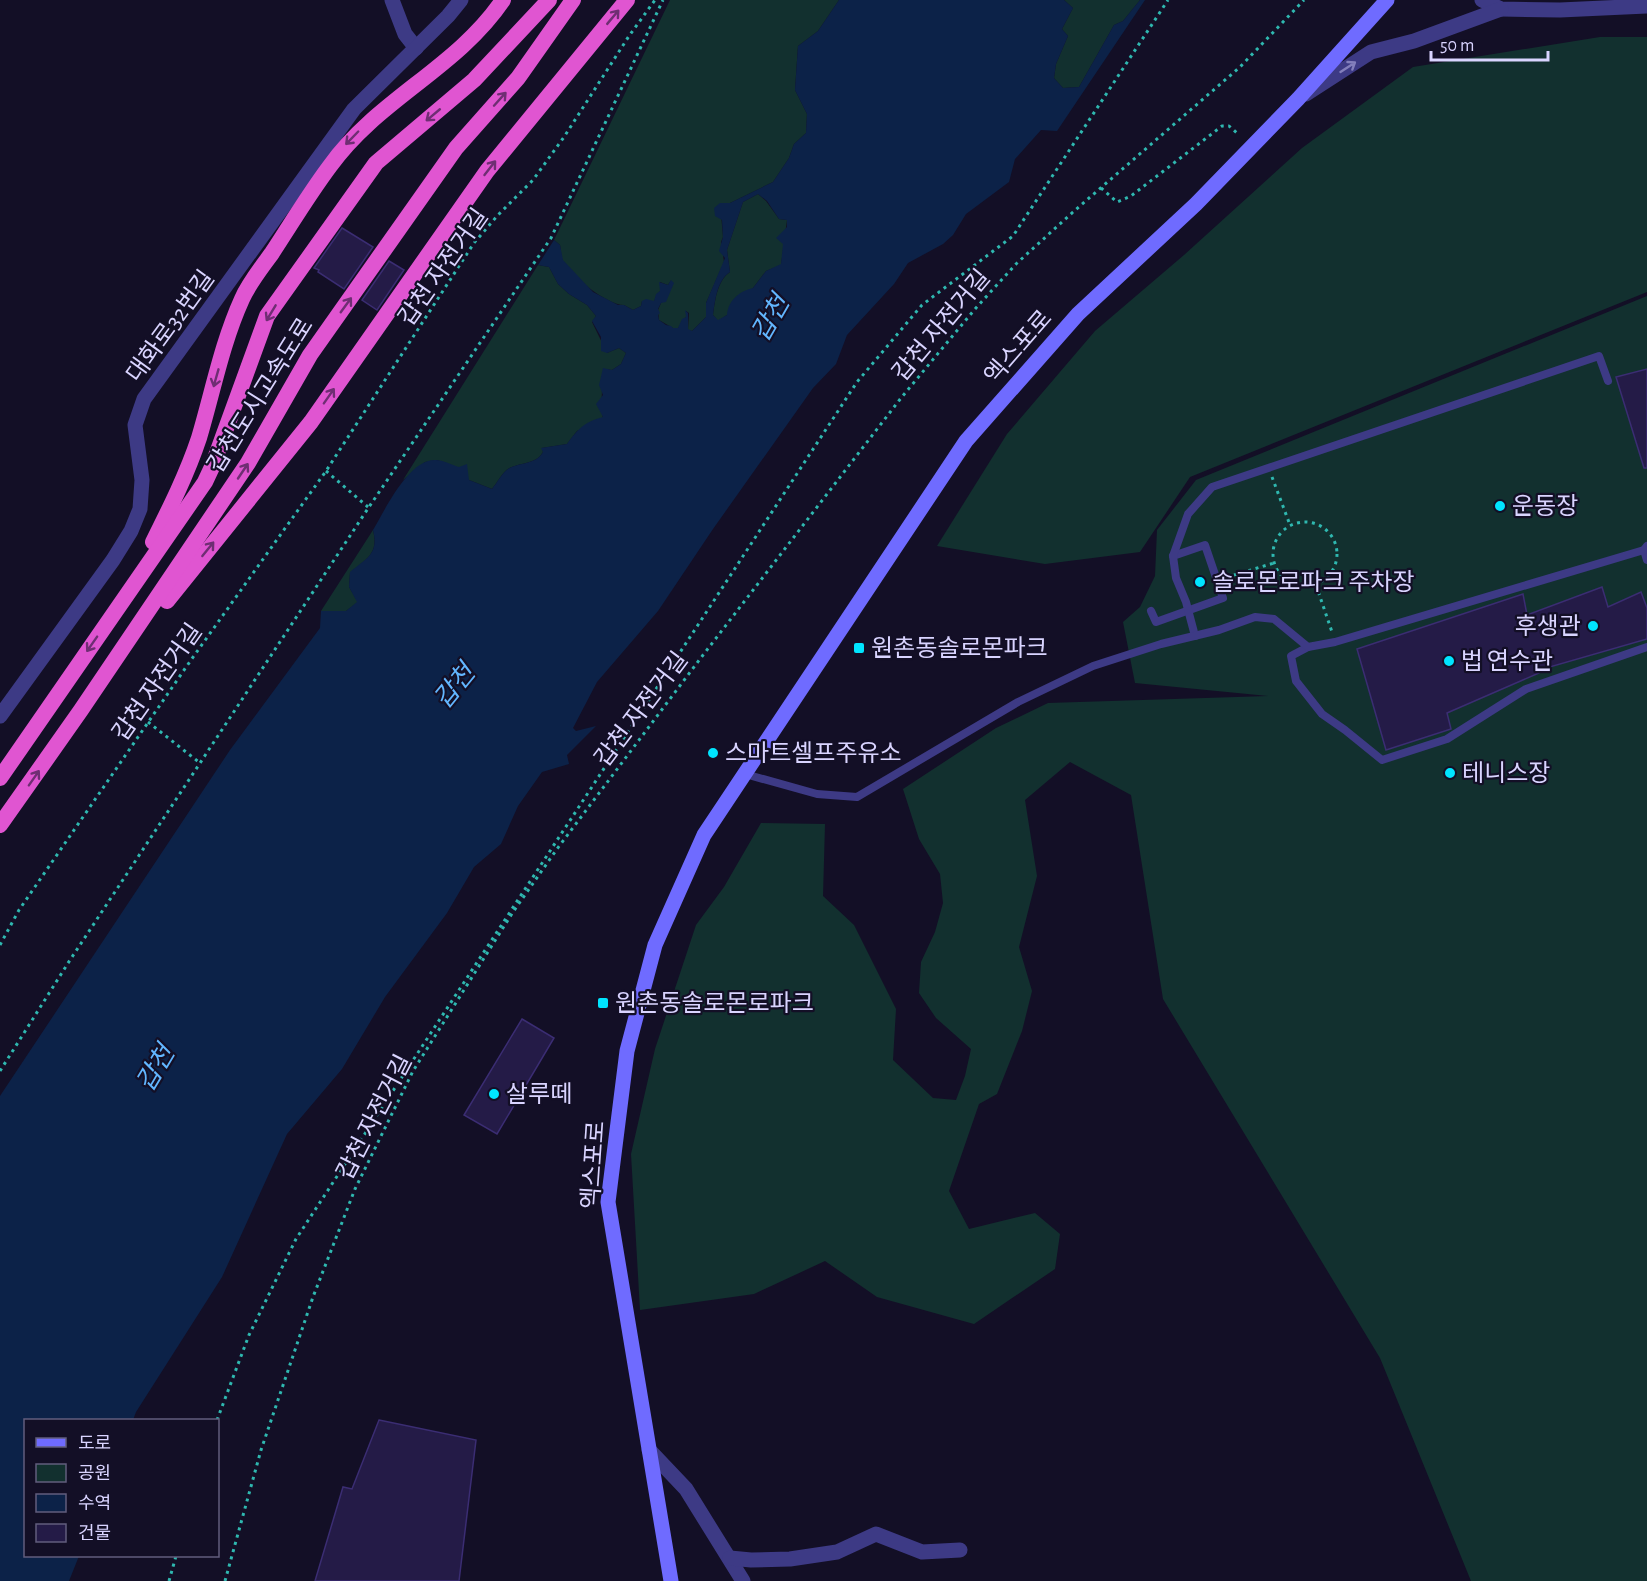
<svg xmlns="http://www.w3.org/2000/svg" width="1647" height="1581" viewBox="0 0 1647 1581" font-family="'Alegreya Sans','Noto Sans KR',sans-serif">
	<style>
		.green { fill: #12302f }
		.water { fill: #0c2248; fill-rule: evenodd }
		.building { fill: #241b47; stroke: #3b2d73; stroke-width: 1.5 }
		.lines { fill: none; stroke-linecap: round; stroke-linejoin: round }
		.path { stroke: #2fb8b0; stroke-width: 3; stroke-dasharray: 3 4.5; stroke-linecap: butt }
		.service { stroke: #3d3a85; stroke-width: 8 }
		.minor { stroke: #3d3a85; stroke-width: 15 }
		.tertiary { stroke: #3d3a85; stroke-width: 15 }
		.secondary { stroke: #6f6bff; stroke-width: 15 }
		.trunk { stroke: #e055d1; stroke-width: 16 }
		.oneway { stroke: #6f2e73 }
		.oneway2 { stroke: #837fbc }
		.poi-dot { fill: #00e5ff; stroke: #130f26; stroke-width: 2 }
		.labels { text-anchor: middle; stroke-width: 4.5; stroke-linejoin: round; paint-order: stroke }
		.street-label { font-size: 24px; fill: #d9d4ff; stroke: #130f26 }
		.poi-label { font-size: 24px; fill: #d9d4ff; stroke: #130f26; text-anchor: start }
		.water-label { font-size: 26px; font-style: italic; fill: #62b6ff; stroke: #130f26 }
	</style>
	<rect width="100%" height="100%" fill="#130f26"/>
	<g class="green">
		<path d="M670,0H839L818,31L798,46L795,90L807,114L806,133L794,144L789,158L773,182L730,203H720L723,237L721,242L724,262L706,303V317L692,331L688,330L689,313L686,311V317L678,328H673L659,320L658,310L671,280L668,285L660,282V291L654,301H642L641,306L633,310L624,305C607,305 569,275 562,259C561,255 561,249 560,245L554,240Z"/>
		<polygon points="1064,0 1140,0 1123,21 1114,25 1079,87 1063,88 1054,78 1056,64 1068,36 1062,29 1073,8"/>
		<polygon points="1600,37 1647,37 1647,292 1190,477 1140,552 1045,564 937,546 1007,434 1095,331 1184,255 1302,148 1413,67"/>
		<path d="M758,194L766,201L779,219L787,220L781,265L766,271L753,288L727,315L718,321L713,315C715,301 717,281 730,272L727,250L743,202Z"/>
		<path d="M538,265L549,267L558,284L569,294L587,305L596,316L592,322L607,353L619,348L626,353L621,364L612,370L603,369C603,381 600,408 603,418L577,431L567,444L542,448L543,452C536,465 519,462 508,469C502,473 497,483 492,489L469,480L459,468L437,460L425,462L403,480Z"/>
		<polygon points="1647,296 1647,1581 1471,1581 1380,1358 1163,999 1131,795 1070,762 1025,800 1037,876 1019,947 1032,991 1022,1031 997,1094 979,1104 949,1191 969,1229 1035,1213 1060,1234 1055,1269 974,1324 877,1297 825,1261 754,1294 640,1310 631,1154 655,1049 696,925 724,887 761,823 825,824 823,896 854,925 896,1009 893,1060 933,1098 956,1100 965,1076 971,1049 936,1018 919,993 921,962 935,932 943,903 940,874 919,839 903,789 996,728 1048,703 1268,696 1135,683 1123,622 1140,607 1155,576 1157,530 1196,480"/>
		<path d="M373,530C379,554 367,558 350,573L349,587L358,602L346,611H321Z"/>
	</g>
	<path class="water" d="M839,0H1064L1073,8L1062,29L1068,36L1056,64L1054,78L1063,88L1079,87L1114,25L1123,21L1140,0H1145L1057,131L1041,130L1015,159L1009,182L966,214L953,235L943,244L908,263L894,284L847,335L836,364L813,388L713,529L658,611L597,682L573,728L576,731L596,726L567,755L569,764L542,772L518,806L501,844L474,867L447,913L385,997L342,1069L287,1134L222,1277L136,1412L133,1420H26V1556H79L69,1581H0V1096L230,750L320,628L321,611H346L357,602L349,587L350,572C367,558 379,554 373,530C385,510 409,458 436,460C443,460 452,465 459,467L467,464L469,480L492,489C497,483 502,473 508,469C519,462 536,465 543,452L541,448L567,444C578,429 584,422 603,417L596,404L603,395L599,385L603,368L612,370L621,364L626,353L619,348L607,353L601,351V337L592,321L596,316L587,305L569,294L558,284L549,267L538,265L554,240L560,245L563,260L593,292L618,305H624L633,310L641,306L642,301L646,299L654,301L656,294L660,291L659,282L668,285L671,280L674,283L666,302L661,303L658,309L660,313L658,315L659,320L666,325L671,326L673,328H678L682,319L686,317L685,310L688,313V329L692,331L706,317V303L725,258L719,251L723,237L722,220L715,216L714,208L720,203H730L773,182L789,158L794,144L806,133L807,114L795,90L798,46L818,31ZM758,194L767,201L779,219L787,220V227L776,238L783,244L781,264L766,271L753,288C739,291 728,301 727,315L718,320L713,315C715,301 717,280 730,272L727,250L743,202Z"/>
	<g class="building">
		<polygon points="342,228 373,247 344,289 318,272 319,270 314,268"/>
		<polygon points="389,261 404,270 377,310 362,300"/>
		<polygon points="1647,369 1647,468 1644,468 1616,377"/>
		<polygon points="1602,587 1608,607 1641,592 1647,608 1647,639 1539,670 1539,673 1447,713 1451,729 1386,750 1357,649 1523,594 1527,615"/>
		<polygon points="522,1019 554,1038 497,1134 464,1115"/>
		<polygon points="379,1420 476,1440 459,1581 315,1581 343,1487 352,1489"/>
	</g>
	<g class="lines">
		<g class="path">
			<polyline points="1101,188 1117,202 1131,196 1222,126 1229,126 1238,134"/>
			<polyline points="326,471 368,507"/>
			<polyline points="1272,477 1290,525"/>
			<circle cx="1305" cy="554" r="32"/>
			<polyline points="1234,575 1274,563"/>
			<polyline points="1316,585 1332,632"/>
			<polyline points="148,722 200,763"/>
			<polyline points="0,945 19,910 191,660 326,471 474,243 498,215 533,180 564,137 629,36 655,0"/>
			<polyline points="0,1071 70,960 369,507 551,238 663,0"/>
			<polyline points="217,1420 249,1335 296,1239 857,382 922,305 1013,236 1168,0"/>
			<polyline points="169,1581 176,1556"/>
			<polyline points="225,1581 261,1450 313,1297 355,1189 413,1071 513,912 557,849 700,659 901,398 975,309 1016,264 1073,212 1240,67 1304,0"/>
		</g>
		<g class="service">
			<polyline points="1644,550 1647,560"/>
			<polyline points="1151,611 1156,622 1223,598 1205,545 1173,556"/>
			<polyline points="1195,636 1186,602 1176,578 1173,556 1188,514 1212,487 1599,356 1608,381"/>
			<polyline points="1308,647 1291,656 1296,681 1322,714 1345,730 1382,760 1447,739 1526,689 1647,647"/>
			<polyline points="745,774 817,794 857,797 1018,702 1093,666 1161,644 1219,630 1255,617 1274,619 1308,647 1335,642 1644,550 1647,546"/>
		</g>
		<g class="minor">
			<polyline points="392,0 405,34 416,48"/>
			<polyline points="0,716 113,560 131,531 140,509 142,480 135,425 144,399 354,109 448,16 461,0"/>
			<polyline points="649,1450 686,1489 743,1581"/>
			<polyline points="730,1558 751,1560 790,1559 837,1552 876,1534 922,1552 960,1550"/>
		</g>
		<g class="tertiary">
			<polyline points="1482,0 1501,9 1560,10 1647,6"/>
			<polyline points="1306,94 1371,52 1414,41 1501,9"/>
		</g>
		<polyline class="secondary" points="671,1581 608,1202 627,1051 655,945 704,835 966,441 1078,314 1196,204 1298,99 1387,0"/>
		<g class="trunk">
			<path d="M153,542C170,508 187,474 199,438C213,391 222,343 242,299C249,283 262,267 272,253C291,224 309,194 330,166C378,99 457,68 503,0"/>
			<polyline points="167,601 311,422 487,171 627,0"/>
			<polyline points="0,778 205,482 212,467 267,316 376,163 474,80 549,0"/>
			<polyline points="0,825 81,710 248,463 310,355 456,148 518,78 573,0"/>
		</g>
	</g>
	<defs><path id="oneway-shaft" d="M-6 0H5M1.5-3L5.5 0L1.5 3" fill="none" stroke-width="1.6" stroke-linecap="round" stroke-linejoin="round" transform="scale(1.5)"/></defs>
	<g class="oneway">
		<use href="#oneway-shaft" transform="translate(613 17) rotate(-50)"/>
		<use href="#oneway-shaft" transform="translate(500 99) rotate(-48)"/>
		<use href="#oneway-shaft" transform="translate(433 115) rotate(140)"/>
		<use href="#oneway-shaft" transform="translate(352 138) rotate(134)"/>
		<use href="#oneway-shaft" transform="translate(490 168) rotate(-52)"/>
		<use href="#oneway-shaft" transform="translate(346 305) rotate(-54)"/>
		<use href="#oneway-shaft" transform="translate(271 313) rotate(121)"/>
		<use href="#oneway-shaft" transform="translate(216 378) rotate(106)"/>
		<use href="#oneway-shaft" transform="translate(329 396) rotate(-55)"/>
		<use href="#oneway-shaft" transform="translate(243 471) rotate(-56)"/>
		<use href="#oneway-shaft" transform="translate(208 549) rotate(-51)"/>
		<use href="#oneway-shaft" transform="translate(92 644) rotate(125)"/>
		<use href="#oneway-shaft" transform="translate(34 778) rotate(-55)"/>
	</g>
	<use class="oneway2" href="#oneway-shaft" transform="translate(1348 67) rotate(-33)"/>
	<g class="poi-dot">
		<circle cx="1500" cy="506" r="6"/>
		<circle cx="1200" cy="582" r="6"/>
		<circle cx="1593" cy="626" r="6"/>
		<rect x="853" y="642" width="12" height="12" rx="3"/>
		<circle cx="1449" cy="661" r="6"/>
		<circle cx="713" cy="753" r="6"/>
		<circle cx="1450" cy="773" r="6"/>
		<rect x="597" y="997" width="12" height="12" rx="3"/>
		<circle cx="494" cy="1094" r="6"/>
	</g>
	<g class="labels">
		<g class="street-label">
			<text transform="translate(443 267) rotate(-55)" y="8">갑천 자전거길</text>
			<text transform="translate(941 325) rotate(-50)" y="8">갑천 자전거길</text>
			<text transform="translate(170 326) rotate(-54)" y="8">대화로32번길</text>
			<text transform="translate(1018 347) rotate(-49)" y="8">엑스포로</text>
			<text transform="translate(260 395) rotate(-58)" y="8">갑천도시고속도로</text>
			<text transform="translate(157 682) rotate(-55)" y="8">갑천 자전거길</text>
			<text transform="translate(641 709) rotate(-53)" y="8">갑천 자전거길</text>
			<text transform="translate(374 1117) rotate(-63)" y="8">갑천 자전거길</text>
			<text transform="translate(593 1165) rotate(-86)" y="8">엑스포로</text>
		</g>
		<g class="poi-label">
			<text x="1512" y="514">운동장</text>
			<text x="1212" y="590">솔로몬로파크 주차장</text>
			<text x="1581" y="634" text-anchor="end">후생관</text>
			<text x="871" y="656">원촌동솔로몬파크</text>
			<text x="1461" y="669">법 연수관</text>
			<text x="725" y="761">스마트셀프주유소</text>
			<text x="1462" y="781">테니스장</text>
			<text x="615" y="1011">원촌동솔로몬로파크</text>
			<text x="506" y="1102">살루떼</text>
		</g>
		<g class="water-label">
			<text transform="translate(770 318) rotate(-60)" y="9">갑천</text>
			<text transform="translate(454 686) rotate(-51)" y="9">갑천</text>
			<text transform="translate(155 1068) rotate(-59)" y="9">갑천</text>
		</g>
	</g>
	<rect x="24" y="1419" width="195" height="138" fill="#130f26" stroke="#625e7d" stroke-width="1.5"/>
	<rect x="36" y="1438" width="30" height="9" fill="#6f6bff" stroke="#625e7d" stroke-width="1.5"/>
	<text x="78" y="1449" font-size="18" fill="#d9d4ff">도로</text>
	<rect x="36" y="1464" width="30" height="18" fill="#12302f" stroke="#625e7d" stroke-width="1.5"/>
	<text x="78" y="1479" font-size="18" fill="#d9d4ff">공원</text>
	<rect x="36" y="1494" width="30" height="18" fill="#0c2248" stroke="#625e7d" stroke-width="1.5"/>
	<text x="78" y="1509" font-size="18" fill="#d9d4ff">수역</text>
	<rect x="36" y="1524" width="30" height="18" fill="#241b47" stroke="#625e7d" stroke-width="1.5"/>
	<text x="78" y="1539" font-size="18" fill="#d9d4ff">건물</text>
	<path d="M1431 51v9h117v-9" fill="none" stroke="#d9d4ff" stroke-width="3"/>
	<text x="1440" y="51" font-size="18" fill="#d9d4ff" stroke="#130f26" stroke-width="4.5" paint-order="stroke">50 m</text>
</svg>
